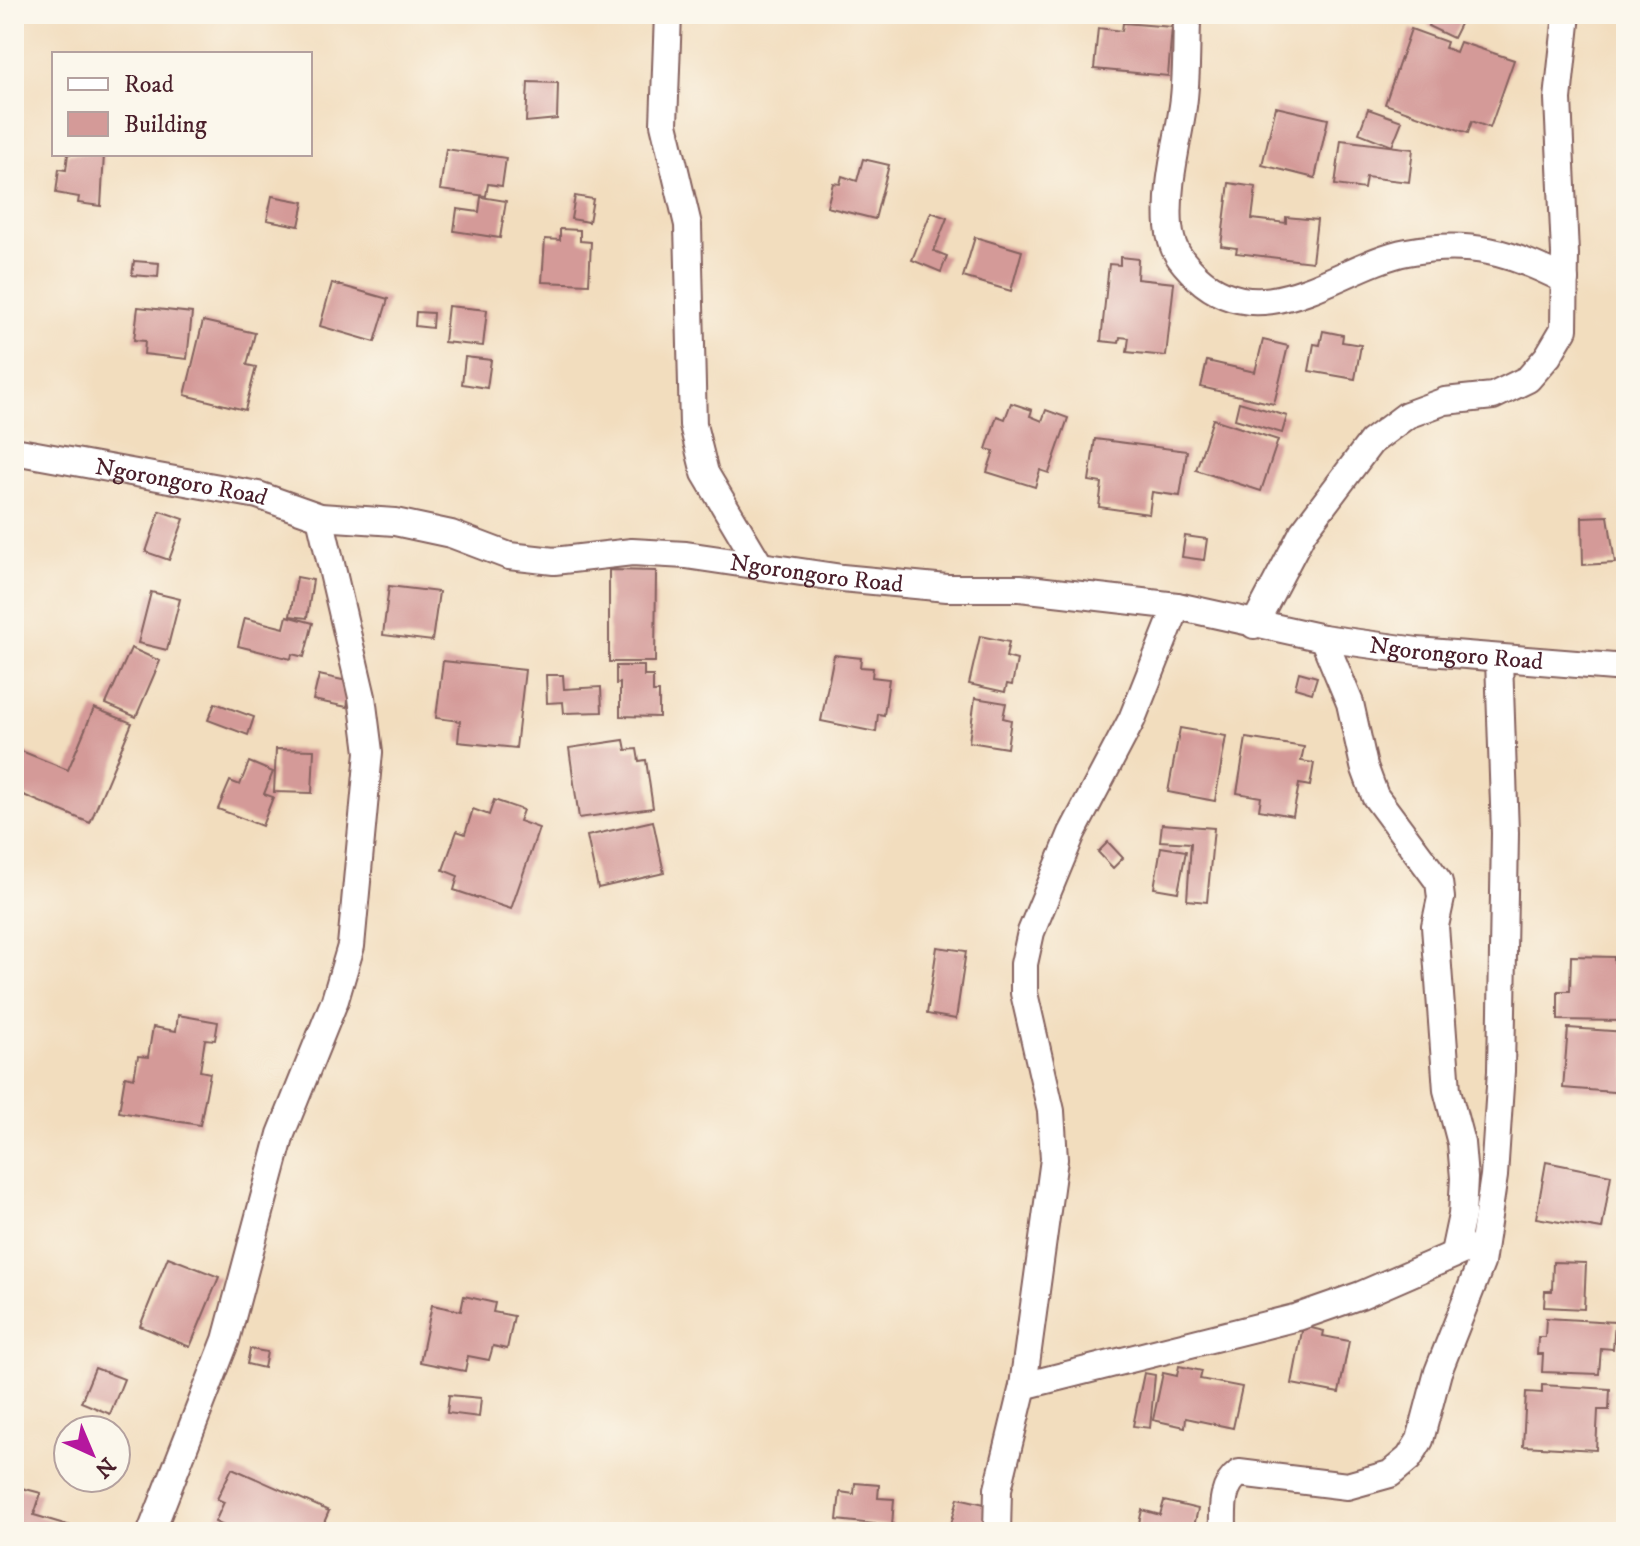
<svg xmlns="http://www.w3.org/2000/svg" width="1640" height="1546" viewBox="0 0 1640 1546" font-family="'IM FELL DW Pica',serif">
	<style>
		.building { fill: #d49a98 }
		.lines { fill: none; stroke-linecap: round; stroke-linejoin: round }
		.street-casing { stroke: #85625e; stroke-width: 30 }
		.street { stroke: #fff; stroke-width: 26 }
		.labels { text-anchor: middle; stroke-width: 8; stroke-linejoin: round; paint-order: stroke }
		.street-label { font-size: 24px; fill: #4a1f2b; stroke: #fbf7ec }
	</style>
	<rect width="100%" height="100%" fill="#fbf7ec"/>
	<filter id="ink" filterUnits="userSpaceOnUse"><feTurbulence type="fractalNoise" baseFrequency=".0125" numOctaves="2"/><feDisplacementMap in="SourceGraphic" scale="16" xChannelSelector="R" yChannelSelector="G"/><feConvolveMatrix kernelMatrix="1 2 1 2 8 2 1 2 1" color-interpolation-filters="sRGB"/></filter>
	<filter id="wash" filterUnits="userSpaceOnUse"><feTurbulence type="fractalNoise" baseFrequency=".006" numOctaves="4" result="noise"/><feDisplacementMap in="SourceGraphic" scale="32" xChannelSelector="R" yChannelSelector="G"/><feGaussianBlur stdDeviation="1.8" result="paint"/><feColorMatrix in="noise" values="0 0 0 0 0 0 0 0 0 0 0 0 0 0 0 0 0 1.4 0 .05"/><feComposite in="paint" operator="in"/></filter>
	<g filter="url(#wash)">
		<rect width="100%" height="100%" fill="#f2ddbe"/>
		<g id="blocks">
			<g class="building">
				<polygon points="1434,14 1465,14 1453,38 1428,26"/>
				<polygon points="1123,23 1172,27 1168,76 1094,69 1098,28 1122,31"/>
				<polygon points="1411,29 1447,42 1445,48 1456,52 1460,42 1514,60 1490,128 1472,121 1468,133 1385,104"/>
				<polygon points="528,82 558,83 557,119 526,122"/>
				<polygon points="1276,107 1328,119 1315,178 1262,165"/>
				<polygon points="1368,109 1402,121 1392,146 1359,133"/>
				<polygon points="1341,140 1413,149 1409,182 1366,177 1364,189 1335,185"/>
				<polygon points="446,149 506,158 502,186 488,184 486,196 440,190"/>
				<polygon points="68,154 104,154 101,206 78,203 79,197 56,193 59,169 66,170"/>
				<polygon points="863,159 889,165 875,219 827,207 833,183 840,184 842,176 857,181"/>
				<polygon points="1229,183 1256,187 1252,219 1286,223 1286,217 1317,220 1312,262 1236,253 1237,248 1221,246"/>
				<polygon points="272,196 304,202 299,226 267,220"/>
				<polygon points="575,196 593,199 589,222 571,219"/>
				<polygon points="481,197 506,201 500,238 454,231 457,209 479,212"/>
				<polygon points="931,212 947,218 934,251 947,256 941,272 912,260"/>
				<polygon points="560,229 580,230 580,241 591,242 589,284 542,282 545,239 560,240"/>
				<polygon points="975,237 1022,251 1011,291 963,277"/>
				<polygon points="1120,257 1138,259 1137,279 1174,283 1166,356 1127,352 1129,338 1120,337 1119,343 1101,341 1109,264 1120,265"/>
				<polygon points="134,261 159,263 158,277 132,275"/>
				<polygon points="332,283 388,299 375,342 320,326"/>
				<polygon points="448,306 487,310 483,346 444,342"/>
				<polygon points="138,307 192,313 187,359 144,354 145,341 134,340"/>
				<polygon points="416,312 433,313 432,328 415,326"/>
				<polygon points="203,321 255,333 247,365 256,367 245,410 185,395"/>
				<polygon points="1323,331 1343,335 1342,342 1361,345 1355,379 1309,371 1314,344 1320,345"/>
				<polygon points="1263,340 1288,346 1274,404 1201,387 1207,361 1255,372"/>
				<polygon points="465,357 491,360 487,388 462,384"/>
				<polygon points="1239,402 1287,416 1282,433 1235,419"/>
				<polygon points="1011,403 1032,410 1030,416 1042,421 1046,410 1068,418 1049,473 1040,470 1035,487 987,472 994,451 986,449 997,416 1005,419"/>
				<polygon points="1213,419 1278,440 1261,491 1196,470"/>
				<polygon points="1095,439 1187,451 1180,496 1152,492 1149,514 1099,507 1102,483 1089,481"/>
				<polygon points="160,511 184,519 169,560 146,552"/>
				<polygon points="1608,516 1615,563 1583,565 1582,517"/>
				<polygon points="1185,536 1207,539 1204,560 1182,557"/>
				<polygon points="609,570 656,571 655,662 609,662"/>
				<polygon points="297,577 313,580 307,618 290,616"/>
				<polygon points="389,586 439,592 432,641 383,635"/>
				<polygon points="151,592 180,599 167,650 138,643"/>
				<polygon points="287,616 313,623 304,657 292,654 291,659 238,646 245,618 284,628"/>
				<polygon points="980,636 1009,642 1006,657 1017,660 1012,685 1007,684 1005,692 969,684"/>
				<polygon points="131,648 160,661 136,717 106,704"/>
				<polygon points="834,655 861,658 860,667 873,668 872,677 889,679 884,715 878,714 876,732 821,721"/>
				<polygon points="443,661 525,670 516,748 458,742 460,721 436,718"/>
				<polygon points="616,666 644,666 644,676 653,676 653,692 659,692 659,717 620,716 620,683 616,684"/>
				<polygon points="1299,672 1317,677 1312,693 1295,688"/>
				<polygon points="319,675 352,682 347,707 313,700"/>
				<polygon points="546,675 563,675 564,689 601,687 602,712 564,713 563,702 547,703"/>
				<polygon points="975,698 1006,703 1003,718 1011,720 1007,748 969,742"/>
				<polygon points="215,703 254,717 248,735 208,720"/>
				<polygon points="94,708 132,723 90,823 14,791 14,748 68,770"/>
				<polygon points="1180,728 1226,736 1215,801 1168,792"/>
				<polygon points="1246,738 1304,747 1301,761 1314,763 1310,786 1299,784 1293,816 1259,810 1261,797 1237,793"/>
				<polygon points="624,740 626,750 637,749 639,761 646,760 653,808 579,818 569,748"/>
				<polygon points="276,749 314,750 312,793 274,792"/>
				<polygon points="249,762 273,772 264,794 273,797 262,826 218,809 230,781 240,785"/>
				<polygon points="494,800 523,810 519,821 539,828 511,909 454,890 458,876 443,870 457,831 465,834 473,809 489,815"/>
				<polygon points="653,821 664,873 598,888 587,836"/>
				<polygon points="1162,824 1214,828 1207,902 1187,900 1191,843 1160,841"/>
				<polygon points="1108,842 1123,858 1113,868 1098,852"/>
				<polygon points="1161,847 1186,851 1178,892 1154,888"/>
				<polygon points="937,947 966,951 956,1019 927,1014"/>
				<polygon points="1571,956 1614,957 1614,962 1626,963 1626,1021 1558,1020 1558,991 1570,991"/>
				<polygon points="178,1015 218,1022 215,1040 205,1039 200,1071 210,1073 200,1125 119,1112 125,1076 134,1078 138,1056 148,1057 153,1027 176,1031"/>
				<polygon points="1568,1028 1626,1032 1626,1093 1563,1088"/>
				<polygon points="1546,1162 1611,1175 1602,1229 1536,1218"/>
				<polygon points="168,1257 219,1277 190,1347 140,1326"/>
				<polygon points="1553,1262 1586,1263 1584,1309 1544,1307 1545,1291 1552,1291"/>
				<polygon points="464,1296 495,1303 493,1312 514,1316 507,1349 493,1346 489,1360 468,1356 465,1371 420,1362 432,1305 461,1311"/>
				<polygon points="1546,1318 1615,1322 1613,1349 1601,1348 1599,1374 1542,1372 1543,1354 1537,1354 1538,1337 1545,1337"/>
				<polygon points="1303,1326 1324,1331 1323,1336 1349,1341 1339,1393 1292,1384"/>
				<polygon points="250,1349 267,1352 264,1368 247,1364"/>
				<polygon points="1179,1366 1202,1371 1200,1379 1242,1387 1233,1428 1186,1418 1185,1427 1153,1420 1163,1373 1177,1376"/>
				<polygon points="95,1368 124,1379 110,1414 81,1402"/>
				<polygon points="1144,1373 1155,1375 1150,1428 1133,1426"/>
				<polygon points="1542,1385 1610,1389 1609,1410 1598,1410 1596,1450 1523,1446 1526,1392 1542,1393"/>
				<polygon points="449,1395 481,1398 479,1417 447,1413"/>
				<polygon points="232,1468 329,1511 320,1532 237,1532 215,1522 224,1502 217,1499"/>
				<polygon points="855,1483 879,1485 878,1498 894,1499 892,1526 837,1520 840,1492 854,1494"/>
				<polygon points="14,1486 41,1493 34,1515 81,1529 80,1532 14,1532"/>
				<polygon points="958,1498 989,1505 989,1532 949,1532"/>
				<polygon points="1164,1501 1198,1509 1194,1526 1207,1529 1206,1532 1137,1532 1142,1510 1160,1515"/>
			</g>
		</g>
	</g>
	<g filter="url(#ink)">
		<use href="#blocks" fill-opacity="0" stroke="#85625e" stroke-width="2"/>
		<g class="lines">
			<defs>
				<g id="street">
					<polyline points="668,14 664,124 688,225 693,425 705,473 759,564"/>
					<path d="M1184,14L1187,21C1186,49 1187,79 1183,106C1177,147 1166,185 1169,226C1171,250 1181,261 1197,277C1264,339 1342,264 1407,252C1468,240 1511,252 1565,280"/>
					<path id="s1" d="M14,451L258,495L320,517L395,522L451,534L509,556L554,561L632,552L686,555L842,578L947,588H1020L1177,606L1323,638L1417,651L1626,668"/>
					<polyline points="1254,625 1303,532 1371,442 1407,415 1445,401 1493,396 1528,379 1548,356 1564,329 1565,254 1558,99 1567,14"/>
					<polyline points="1323,638 1350,703 1364,766 1375,796 1439,882 1441,898 1435,926 1447,1090 1461,1143 1464,1178 1462,1215 1454,1253"/>
					<polyline points="1023,1386 1298,1317 1361,1295 1469,1248"/>
					<polyline points="151,1532 226,1340 281,1134 335,1000 351,946 369,752 362,697 320,517"/>
					<polyline points="997,1532 998,1489 1023,1386 1054,1159 1051,1111 1024,993 1024,964 1031,932 1072,833 1132,719 1177,606"/>
					<path d="M1223,1532C1223,1510 1220,1487 1239,1473L1347,1486L1390,1474L1409,1458L1420,1440L1438,1372L1481,1263L1494,1176L1501,1071L1505,833L1499,660"/>
				</g>
			</defs>
			<use href="#street" class="street-casing"/>
			<use href="#street" class="street"/>
		</g>
	</g>
	<g class="labels">
		<g class="street-label">
			<text dy="8" stroke="none"><textPath href="#s1" startOffset="170">Ngorongoro Road</textPath></text>
			<text dy="8" stroke="none"><textPath href="#s1" startOffset="818">Ngorongoro Road</textPath></text>
			<text dy="8" stroke="none"><textPath href="#s1" startOffset="1464">Ngorongoro Road</textPath></text>
		</g>
	</g>
	<rect width="1640" height="1546" fill="none" stroke="#fbf7ec" stroke-width="48"/>
	<rect x="52" y="52" width="260" height="104" fill="#fbf7ec" stroke="#b4a19f" stroke-width="2"/>
	<rect x="68" y="78" width="40" height="12" fill="#ffffff" stroke="#b4a19f" stroke-width="2"/>
	<text x="124" y="92" font-size="24" fill="#4a1f2b">Road</text>
	<rect x="68" y="112" width="40" height="24" fill="#d49a98" stroke="#b4a19f" stroke-width="2"/>
	<text x="124" y="132" font-size="24" fill="#4a1f2b">Building</text>
	<g transform="translate(92 1454) rotate(136)"><circle r="38" fill="#fbf7ec" stroke="#b4a19f" stroke-width="2"/>
	<path d="M0-6L14 30L0 20L-14 30Z" fill="#b5179e"/>
	<text y="-12" font-size="22" font-weight="bold" text-anchor="middle" fill="#4a1f2b">N</text>
	</g>
</svg>
